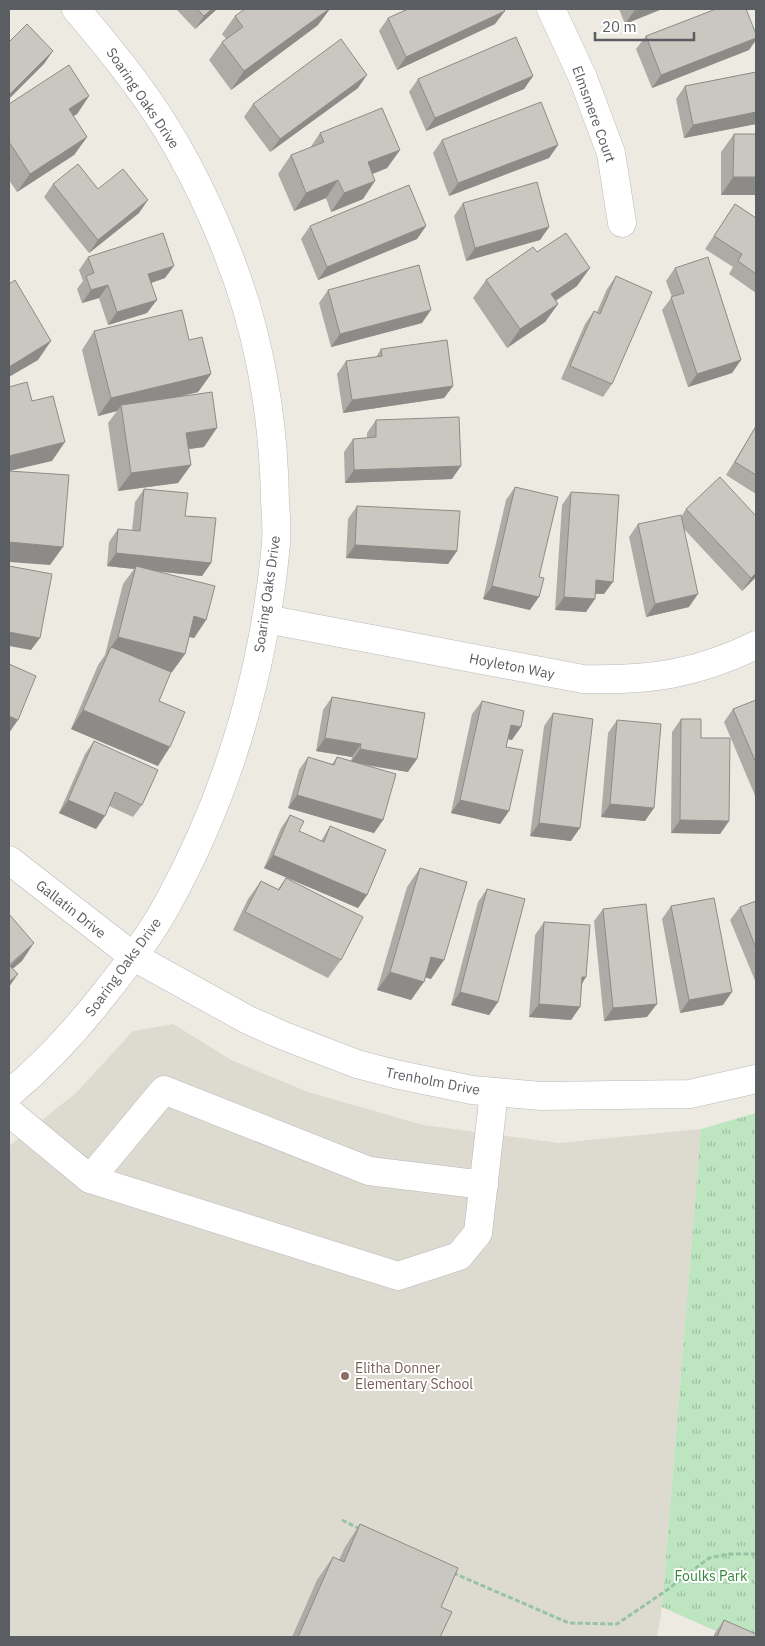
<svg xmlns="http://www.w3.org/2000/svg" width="765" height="1646" viewBox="0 0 765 1646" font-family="'IBM Plex Sans',sans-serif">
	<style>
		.education { fill: #dddacf }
		.park { fill: url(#park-tufts) }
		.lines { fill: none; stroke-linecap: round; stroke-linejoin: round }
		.minor-casing { stroke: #b7b9be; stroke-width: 29 }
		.path { stroke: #96c3a4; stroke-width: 3; stroke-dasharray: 5 2.5; stroke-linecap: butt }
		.minor { stroke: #fff; stroke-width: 28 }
		.wall { fill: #aeaba6 }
		.shaded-wall { fill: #8d8b87 }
		.building { fill: #cac7c1; stroke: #8d8b87 }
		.education-dot { fill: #8d6e63; stroke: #fff; stroke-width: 2 }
		.labels { text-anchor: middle; stroke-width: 4; stroke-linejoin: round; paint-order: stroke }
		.street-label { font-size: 14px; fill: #5a5d62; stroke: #fff }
		.education-label { font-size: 14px; fill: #785e54; stroke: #fff; text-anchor: start }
		.park-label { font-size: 14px; fill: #35863b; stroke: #fff }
	</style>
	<defs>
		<pattern id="park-tufts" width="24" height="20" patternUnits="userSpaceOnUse" patternTransform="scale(1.25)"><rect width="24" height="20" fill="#bde5bf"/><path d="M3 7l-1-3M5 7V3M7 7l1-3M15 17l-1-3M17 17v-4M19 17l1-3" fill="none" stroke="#9dbd9f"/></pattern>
	</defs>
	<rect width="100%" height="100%" fill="#edebe1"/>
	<polygon class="education" points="173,1024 233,1061 308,1092 423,1125 559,1143 701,1129 662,1607 657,1637 9,1637 9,1146 76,1093 133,1031"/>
	<polygon class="park" points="756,1113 756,1637 729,1637 662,1607 701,1129"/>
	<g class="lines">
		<defs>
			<g id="minor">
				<polyline points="551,9 583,78 611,153 622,223"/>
				<path d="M266,619L583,679C649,681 697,674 756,645"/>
				<polyline points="9,860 134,957 248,1020 284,1036 357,1064 395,1074 472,1090 541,1096 690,1094 756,1079"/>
				<path d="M9,1094C45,1064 77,1029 105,993C128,964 151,935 168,903C229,792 264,670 276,544C277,530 276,515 275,501C274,436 265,371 247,309C229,249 200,184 168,131C141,87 109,48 76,9"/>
				<polyline points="9,1112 90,1179 398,1276 459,1256 478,1233 494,1092"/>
				<polyline points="90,1179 164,1090 369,1171 484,1185"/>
			</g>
		</defs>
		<use href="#minor" class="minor-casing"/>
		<g class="path">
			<polyline points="342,1520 360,1529"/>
			<polyline points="453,1573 569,1623 617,1624 667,1590 709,1558 729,1554 756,1554"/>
		</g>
		<use href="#minor" class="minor"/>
	</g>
	<g class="wall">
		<polygon points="176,9 217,9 195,29"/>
		<polygon points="619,9 662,9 625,24"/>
		<polygon points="235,16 318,25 231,90 209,60 222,42 226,39 222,34"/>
		<polygon points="388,18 495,24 397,70 379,31"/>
		<polygon points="756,34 756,40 749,50 652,88 636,49 646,36"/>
		<polygon points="756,72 756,124 684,138 676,99 685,86"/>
		<polygon points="533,76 524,89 426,131 409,92 418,79"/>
		<polygon points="358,88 270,152 244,117 253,104"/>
		<polygon points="89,96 77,114 73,116 87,137 74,155 17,192 9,180 9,104"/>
		<polygon points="320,133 400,150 387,168 372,174 363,199 331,212 326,198 294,211 278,174 291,155 310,148"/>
		<polygon points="734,134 756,195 721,195 721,152"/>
		<polygon points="442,140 558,145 549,158 449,196 433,153"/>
		<polygon points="53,184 98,189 139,213 89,253 44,197"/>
		<polygon points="463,203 549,227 540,240 466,261 454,216"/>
		<polygon points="735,204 756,218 756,293 729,274 733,267 705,249"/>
		<polygon points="310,226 426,226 417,239 318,280 301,239"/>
		<polygon points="537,252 577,286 556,301 558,304 545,322 507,348 473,298 486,280"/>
		<polygon points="88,257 165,278 151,283 147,313 108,325 99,298 82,303 77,289 83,281 79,270"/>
		<polygon points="675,268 741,360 732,373 688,387 662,310 672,297 666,281"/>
		<polygon points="616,276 612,384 603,397 561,379 585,324 594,311 597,312 607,289"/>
		<polygon points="328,290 422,323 331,347 319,303"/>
		<polygon points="94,331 189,340 211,374 198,392 174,398 204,447 189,449 191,465 178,483 118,491 108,423 117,411 98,416 82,350"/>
		<polygon points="381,349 453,386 444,398 343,413 337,374 346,361 376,357"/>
		<polygon points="376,420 452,479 345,483 344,452 353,439 367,438 367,433"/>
		<polygon points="756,426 756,494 726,475"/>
		<polygon points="515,487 530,610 483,599 506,500"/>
		<polygon points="144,489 185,516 211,563 202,576 154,571 206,620 194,638 189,637 185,654 172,672 169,672 159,701 158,766 71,729 98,665 105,655 123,584 134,569 107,566 109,542 118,529 132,531 135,502"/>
		<polygon points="571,492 604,594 596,594 586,612 555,610 562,505"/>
		<polygon points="357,506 457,551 448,564 346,558 348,519"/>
		<polygon points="686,509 756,516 756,577 742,591 684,529 689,607 646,617 629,537 638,524 681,517"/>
		<polygon points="332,697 408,772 364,765 383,820 374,833 288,808 299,770 308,757 332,764 337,757 351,761 352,757 316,751 323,710"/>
		<polygon points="756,700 756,798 724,722 733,709"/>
		<polygon points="482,701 512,740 508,739 506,747 509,811 500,824 451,813 472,714"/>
		<polygon points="553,713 571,841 530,836 544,726"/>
		<polygon points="681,719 701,738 729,821 720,834 671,833 672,732"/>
		<polygon points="617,720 645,821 601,817 608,733"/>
		<polygon points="94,741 142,805 133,817 109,806 96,829 59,813 85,754"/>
		<polygon points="290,815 299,831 321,841 330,826 367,895 358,908 264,868 281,828"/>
		<polygon points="420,868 431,979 425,977 411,1000 377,990 407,887"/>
		<polygon points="286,878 341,960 328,978 233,930 248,899 261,881 278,889"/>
		<polygon points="487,889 498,1002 489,1015 451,1005 478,902"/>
		<polygon points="756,901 756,983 730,920 740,907"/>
		<polygon points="671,906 723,1005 680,1013 662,919"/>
		<polygon points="603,909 647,1017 604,1021 594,921"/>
		<polygon points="544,922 586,977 582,984 580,1007 571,1020 529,1017 535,935"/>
		<polygon points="360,1524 441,1607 440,1637 292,1637 317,1580 333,1557 339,1560 345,1547"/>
		<polygon points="724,1620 756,1637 713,1637 715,1633"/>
	</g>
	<g class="shaded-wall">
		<polygon points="212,9 217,9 195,29 204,16"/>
		<polygon points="329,9 330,9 318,25 231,90 244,71"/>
		<polygon points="639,9 662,9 625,24 634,11"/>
		<polygon points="505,11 495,24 397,70 406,57"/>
		<polygon points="756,38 756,40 749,50 652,88 661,75"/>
		<polygon points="53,51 44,64 9,99 9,95"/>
		<polygon points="367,75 358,88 270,152 280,139"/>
		<polygon points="533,76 524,89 426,131 435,118"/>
		<polygon points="89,96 77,114 56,127 69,109"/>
		<polygon points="756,112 756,124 684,138 693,125"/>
		<polygon points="87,137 74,155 17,192 30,174"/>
		<polygon points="558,145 549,158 449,196 458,183"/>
		<polygon points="400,150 387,168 355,181 368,162"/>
		<polygon points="733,177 756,177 756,195 721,195"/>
		<polygon points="338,180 326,198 294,211 306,193"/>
		<polygon points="375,181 363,199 331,212 344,193"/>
		<polygon points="148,200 139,213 89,253 98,240"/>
		<polygon points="426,226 417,239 318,280 327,267"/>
		<polygon points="549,227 540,240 466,261 475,248"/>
		<polygon points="174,266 165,278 139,287 148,274"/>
		<polygon points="590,268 577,286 538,312 551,294"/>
		<polygon points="108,285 99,298 82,303 91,290"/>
		<polygon points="157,300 147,313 108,325 117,312"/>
		<polygon points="558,304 545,322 507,348 520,329"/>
		<polygon points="431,310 422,323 331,347 340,334"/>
		<polygon points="51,341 38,360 9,377 9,367"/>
		<polygon points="741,360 732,373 688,387 697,374"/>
		<polygon points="211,374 198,392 122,410 121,405 117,411 98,416 111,398"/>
		<polygon points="453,386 444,398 343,413 352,400"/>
		<polygon points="217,428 204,447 174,451 186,433"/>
		<polygon points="65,442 52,461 9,471 9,456"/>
		<polygon points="191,465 178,483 118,491 131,473"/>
		<polygon points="461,466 452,479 345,483 354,470"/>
		<polygon points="9,542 63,547 50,565 9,562"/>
		<polygon points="355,545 457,551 448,564 346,558"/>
		<polygon points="116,553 211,563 202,576 135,569 136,566 134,569 107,566"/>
		<polygon points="756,573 756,577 742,591 751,578"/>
		<polygon points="596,580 613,582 604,594 587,593"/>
		<polygon points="492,586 539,597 530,610 483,599"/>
		<polygon points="698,594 689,607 646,617 655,604"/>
		<polygon points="564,597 595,599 586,612 555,610"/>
		<polygon points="194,616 206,620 194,638 181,635"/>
		<polygon points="9,632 40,638 31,650 9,646"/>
		<polygon points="118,637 185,654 172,672 107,656 111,647"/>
		<polygon points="83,710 170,747 158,766 71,729"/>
		<polygon points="9,716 18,720 9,733"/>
		<polygon points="511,725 521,727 512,740 502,738"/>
		<polygon points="325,738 361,744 352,757 316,751"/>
		<polygon points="360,749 417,759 408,772 351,762"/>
		<polygon points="297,795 383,820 374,833 288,808"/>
		<polygon points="68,800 105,816 96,829 59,813"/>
		<polygon points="460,800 509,811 500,824 451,813"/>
		<polygon points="610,804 654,808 645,821 601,817"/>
		<polygon points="680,820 729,821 720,834 671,833"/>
		<polygon points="539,823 580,828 571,841 530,836"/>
		<polygon points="273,855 367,895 358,908 264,868"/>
		<polygon points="34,943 22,961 9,972 9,966"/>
		<polygon points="431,957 444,960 431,979 418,975"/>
		<polygon points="390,972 424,982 411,1000 377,990"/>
		<polygon points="18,974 9,987 9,982"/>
		<polygon points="582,977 586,977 577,990"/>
		<polygon points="460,992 498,1002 489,1015 451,1005"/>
		<polygon points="732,992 723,1005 680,1013 689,1000"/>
		<polygon points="539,1004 580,1007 571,1020 529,1017"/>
		<polygon points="657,1004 647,1017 604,1021 613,1008"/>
	</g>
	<g class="building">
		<polygon points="197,9 212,9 204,16"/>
		<polygon points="245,9 329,9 244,71 222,42 243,27 235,16"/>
		<polygon points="408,9 503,9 505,11 406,57 388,18"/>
		<polygon points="716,9 746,9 756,34 756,38 661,75 646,36"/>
		<polygon points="27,24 53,51 9,95 9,42"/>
		<polygon points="516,37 533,76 435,118 418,79"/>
		<polygon points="341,39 367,75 280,139 253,104"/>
		<polygon points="69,65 89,96 69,109 87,137 30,174 9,142 9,104"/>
		<polygon points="756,72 756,112 693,125 685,86"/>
		<polygon points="541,102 558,145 458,183 442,140"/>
		<polygon points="382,108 400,150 368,162 375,181 344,193 338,180 306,193 291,155 324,142 320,133"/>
		<polygon points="734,134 756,134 756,177 733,177"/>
		<polygon points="78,164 98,189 123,169 148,200 98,240 53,184"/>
		<polygon points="537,182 549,227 475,248 463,203"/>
		<polygon points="409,185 426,226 327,267 310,226"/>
		<polygon points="735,204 756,218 756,274 738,261 742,254 714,236"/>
		<polygon points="163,233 174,266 148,274 157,300 117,312 108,285 91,290 86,276 94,273 88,257"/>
		<polygon points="566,233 590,268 551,294 558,304 520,329 486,280 533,247 537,252"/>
		<polygon points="708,257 741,360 697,374 671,297 684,293 675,268"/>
		<polygon points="419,265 431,310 340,334 328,290"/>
		<polygon points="616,276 652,292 612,384 570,366 594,311 600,314"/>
		<polygon points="15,280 51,341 9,367 9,284"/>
		<polygon points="182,310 189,340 202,337 211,374 111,398 94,331"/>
		<polygon points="447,340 453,386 352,400 346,361 382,356 381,349"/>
		<polygon points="27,382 32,401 53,396 65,442 9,456 9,387"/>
		<polygon points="212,392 217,428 186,433 191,465 131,473 121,405"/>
		<polygon points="459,417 461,466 354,470 353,439 376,437 376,420"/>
		<polygon points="756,426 756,475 735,462"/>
		<polygon points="9,471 69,475 63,547 9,542"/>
		<polygon points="720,477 756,516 756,573 751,578 686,509"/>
		<polygon points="515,487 558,497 539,577 544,578 539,597 492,586"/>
		<polygon points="144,489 188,493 185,516 216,518 211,563 116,553 118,529 140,531"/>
		<polygon points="571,492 619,495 613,582 596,580 595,599 564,597"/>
		<polygon points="357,506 460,511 457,551 355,545"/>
		<polygon points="681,515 698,594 655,604 638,524"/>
		<polygon points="9,566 52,574 40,638 9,632"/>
		<polygon points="136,566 215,586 206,620 194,616 185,654 118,637"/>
		<polygon points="111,647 171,672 159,701 185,712 170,747 83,710"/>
		<polygon points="9,664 36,676 18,720 9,716"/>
		<polygon points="332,697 425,713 417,759 360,749 361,744 325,738"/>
		<polygon points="756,700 756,763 733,709"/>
		<polygon points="482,701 524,711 521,727 511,725 506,747 523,750 509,811 460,800"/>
		<polygon points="553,713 593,719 580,828 539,823"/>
		<polygon points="681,719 701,719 701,738 730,738 729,821 680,820"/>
		<polygon points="617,720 661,724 654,808 610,804"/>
		<polygon points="94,741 158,770 142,805 115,792 105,816 68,800"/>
		<polygon points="308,757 334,765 337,757 396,774 383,820 297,795"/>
		<polygon points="290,815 304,821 299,831 324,842 330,826 386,850 367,895 273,855"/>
		<polygon points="420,868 467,882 444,960 431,957 424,982 390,972"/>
		<polygon points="286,878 363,917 341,960 245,912 261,881 279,890"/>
		<polygon points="487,889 525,899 498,1002 460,992"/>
		<polygon points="714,898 732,992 689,1000 671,906"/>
		<polygon points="756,901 756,948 740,907"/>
		<polygon points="646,904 657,1004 613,1008 603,909"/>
		<polygon points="9,914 34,943 9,965 18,974 9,982"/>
		<polygon points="544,922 590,925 586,977 582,977 580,1007 539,1004"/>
		<polygon points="360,1524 458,1568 441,1607 452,1612 440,1637 298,1637 333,1557 344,1562"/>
		<polygon points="724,1620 756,1634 756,1637 717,1637"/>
	</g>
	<circle class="education-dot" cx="345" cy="1376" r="5"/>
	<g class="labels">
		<g class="street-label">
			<text transform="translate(143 98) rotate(56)" y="5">Soaring Oaks Drive</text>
			<text transform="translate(594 114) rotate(70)" y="5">Elmsmere Court</text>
			<text transform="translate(267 594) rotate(-82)" y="5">Soaring Oaks Drive</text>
			<text transform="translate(512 666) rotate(11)" y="5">Hoyleton Way</text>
			<text transform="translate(71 909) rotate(38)" y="5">Gallatin Drive</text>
			<text transform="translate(123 967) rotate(-54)" y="5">Soaring Oaks Drive</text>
			<text transform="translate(433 1081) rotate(11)" y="5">Trenholm Drive</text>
		</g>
		<g class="education-label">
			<text x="355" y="1373">Elitha Donner<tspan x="355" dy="16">Elementary School</tspan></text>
		</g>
		<g class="park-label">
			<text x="711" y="1581">Foulks Park</text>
		</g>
	</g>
	<rect width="765" height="1646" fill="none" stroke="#5a5d62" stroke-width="20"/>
	<path d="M595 32v8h99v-8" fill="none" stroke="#5a5d62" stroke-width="2.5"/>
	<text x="602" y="32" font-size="15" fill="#5a5d62" stroke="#ffffff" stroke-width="4" paint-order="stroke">20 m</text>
</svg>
